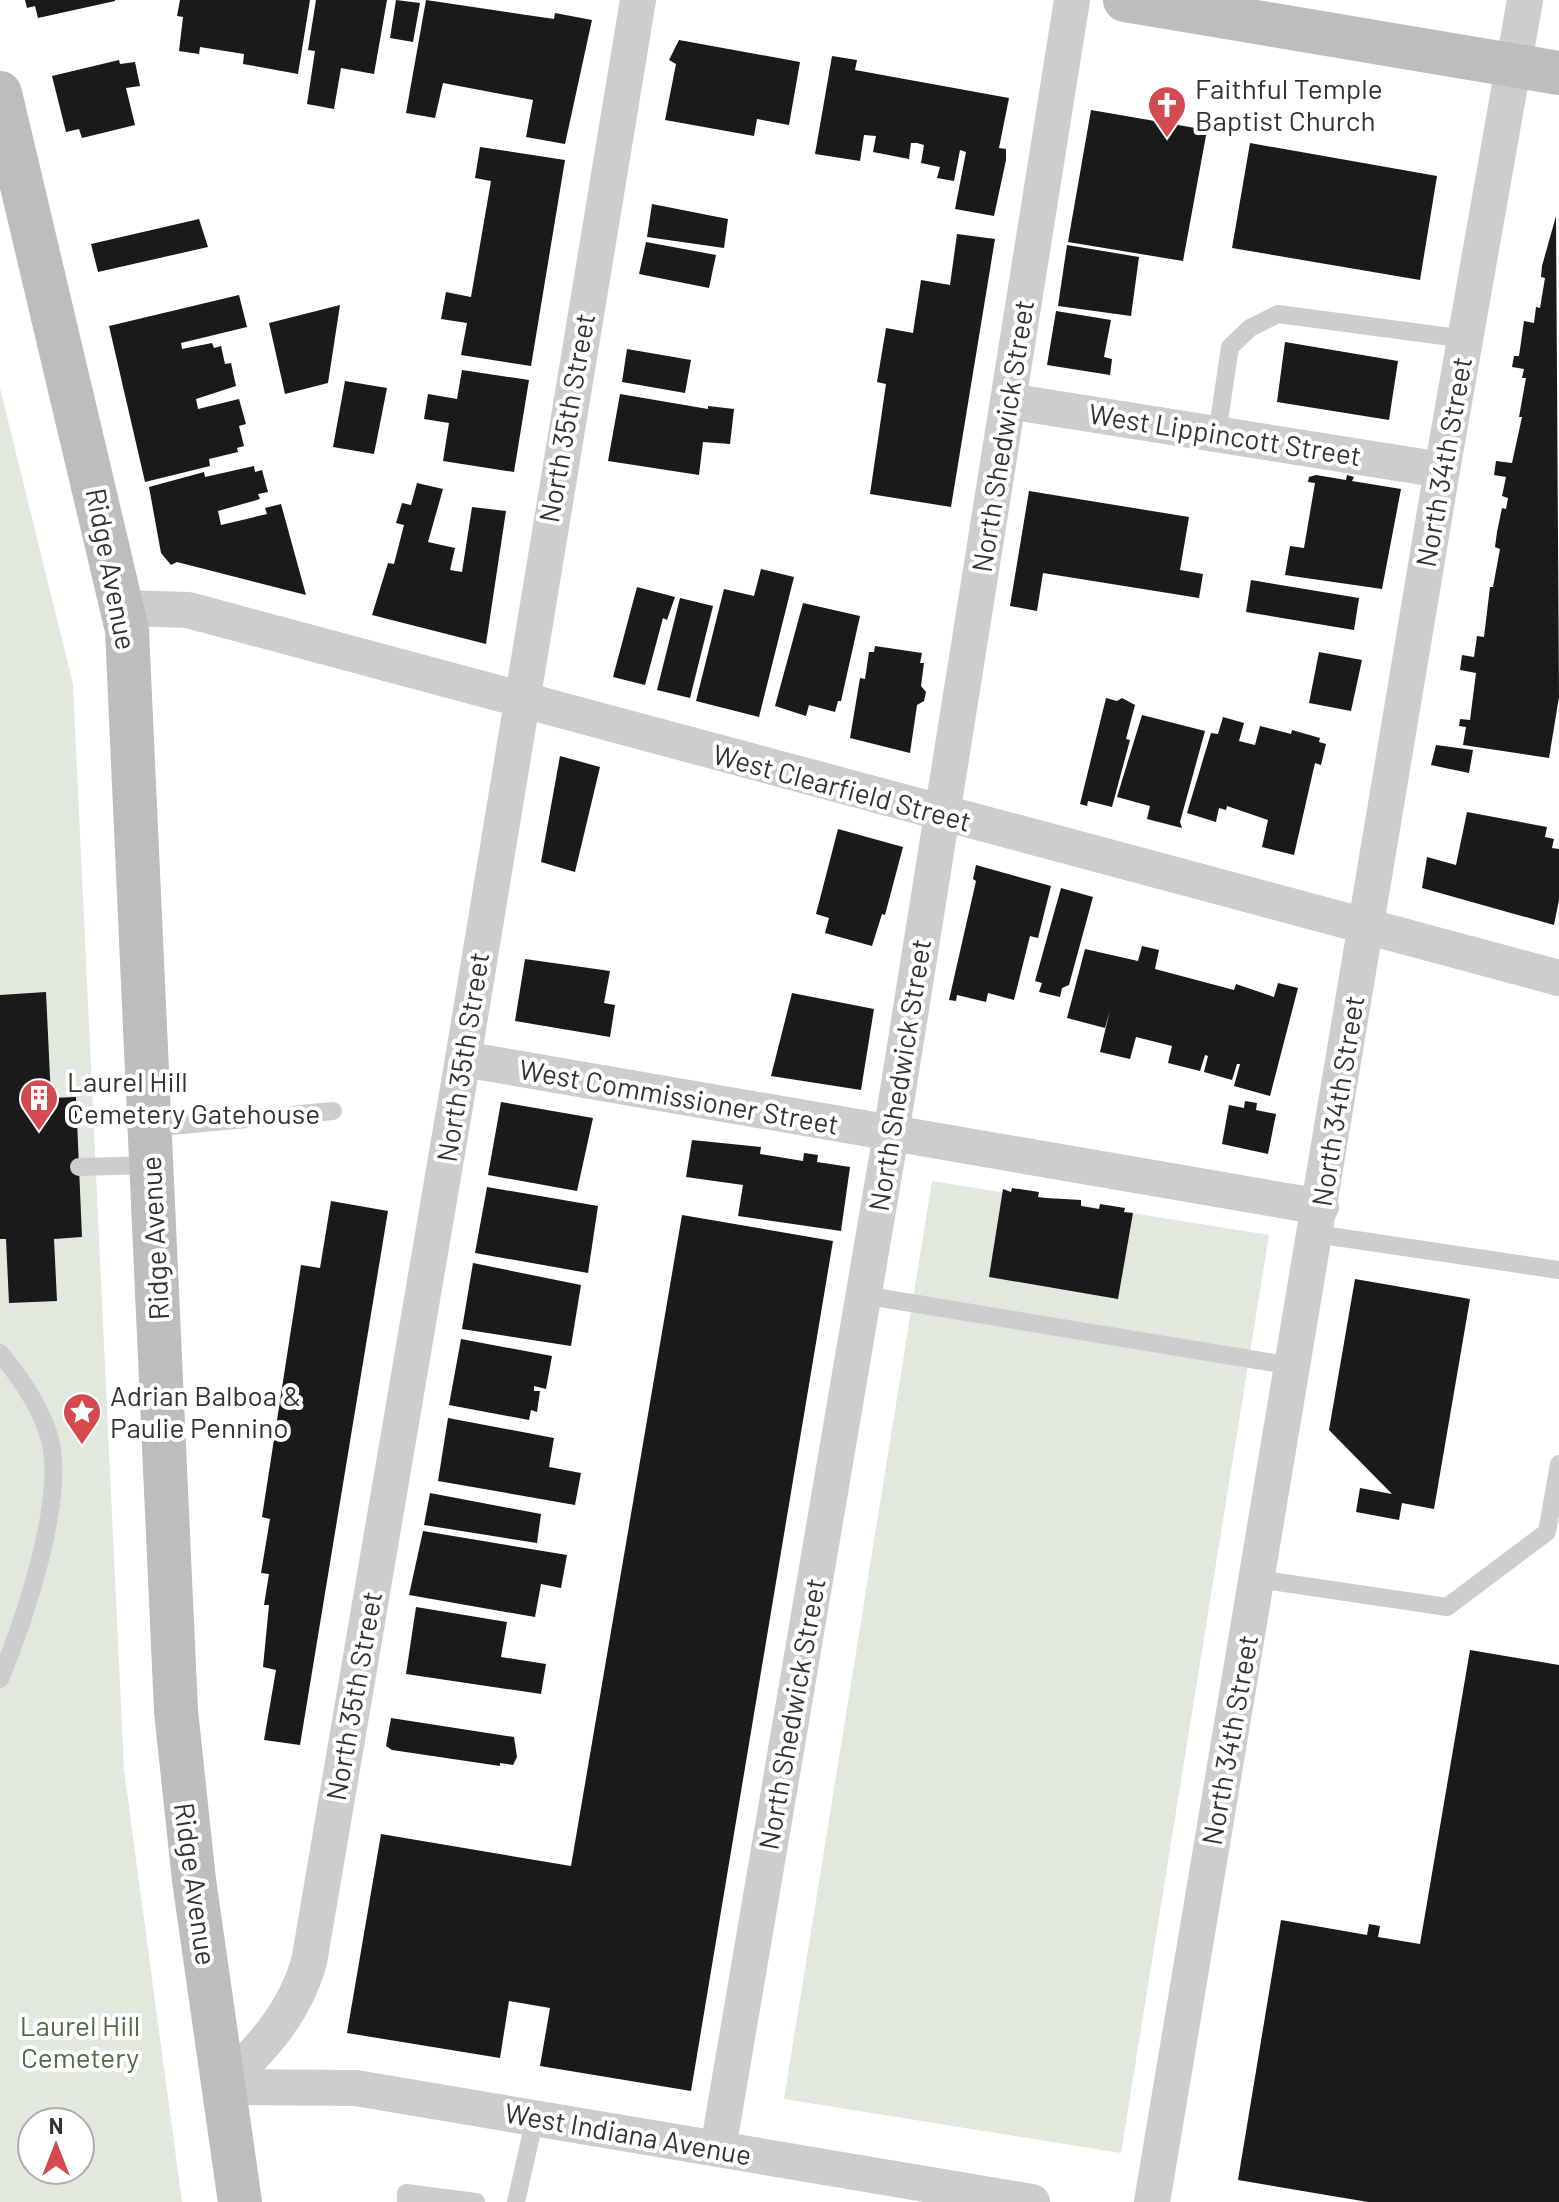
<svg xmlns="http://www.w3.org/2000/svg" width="1559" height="2202" viewBox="0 0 1559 2202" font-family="Barlow,sans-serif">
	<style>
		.green { fill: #e2e8dd; fill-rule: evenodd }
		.building { fill: #1a1a1a }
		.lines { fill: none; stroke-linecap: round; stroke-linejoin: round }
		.lane { stroke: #cdcdcd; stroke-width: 18 }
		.street { stroke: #cdcdcd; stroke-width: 36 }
		.secondary { stroke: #bdbdbd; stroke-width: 44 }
		.labels { text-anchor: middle; stroke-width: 8; stroke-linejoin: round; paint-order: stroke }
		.poi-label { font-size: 28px; fill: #333; stroke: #fff; text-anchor: start }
		.street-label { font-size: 28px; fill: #333; stroke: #fff }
		.park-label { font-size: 28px; fill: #556a44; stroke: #fff }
	</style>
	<rect width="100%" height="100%" fill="#fff"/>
	<g class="green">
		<path d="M0,388L73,684L124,1770L182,2202H0ZM32,2122H80V2170H32Z"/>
		<polygon points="932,1181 1269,1235 1121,2153 784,2099"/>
	</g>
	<g class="building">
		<polygon points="25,0 115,0 115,1 38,18 35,6 27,8"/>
		<polygon points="180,0 310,0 298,74 243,64 244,54 200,47 199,54 179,51 183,17 177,16"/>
		<polygon points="316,0 387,0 374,74 341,68 334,109 307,104 315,51 308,50"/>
		<polygon points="396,0 420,3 413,42 390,38"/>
		<polygon points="426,0 554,19 555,13 592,20 565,144 526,137 533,100 443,83 435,118 406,113"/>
		<polygon points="679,40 800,62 789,125 757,119 754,136 665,120 676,64 669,60"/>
		<polygon points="832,56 857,60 855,70 1009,98 999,148 1006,149 1006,160 994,216 955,209 966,152 960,150 954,181 937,178 940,167 921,163 924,145 917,143 911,143 909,159 873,152 876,136 864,135 860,161 815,154"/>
		<polygon points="119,60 120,64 135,62 140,86 126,88 135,125 82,138 79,129 66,132 52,76"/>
		<polygon points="1091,110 1207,130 1183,261 1068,242"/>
		<polygon points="1250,143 1437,176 1420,280 1232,248"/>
		<polygon points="480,147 565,160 531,366 461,355 467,323 441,319 446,292 471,297 491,181 475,178"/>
		<polygon points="652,204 728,219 724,248 647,237"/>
		<polygon points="1556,216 1559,697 1549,758 1463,745 1466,727 1459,726 1460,719 1470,720 1476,673 1460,670 1462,655 1474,657 1477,636 1484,637 1490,587 1493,587 1500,549 1495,547 1497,532 1502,508 1506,509 1508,498 1502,496 1506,477 1494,475 1496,461 1512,463 1522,417 1519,417 1526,378 1522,378 1524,369 1512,367 1514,356 1519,356 1524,321 1534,323 1536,307 1540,308 1545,278 1541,277 1542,266"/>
		<polygon points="199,219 208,247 98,272 91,244"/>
		<polygon points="957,234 995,239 951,507 870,494 886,384 877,382 886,328 913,333 921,280 950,285"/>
		<polygon points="646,242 716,255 709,288 639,274"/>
		<polygon points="1067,245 1139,257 1131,316 1058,306"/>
		<polygon points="239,295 247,327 181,343 182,349 212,343 214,348 221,346 225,364 231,363 236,386 196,399 198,409 239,399 246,424 239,426 244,446 237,448 238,452 209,459 210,466 145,482 109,326"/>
		<polygon points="340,305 328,383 285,394 269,323"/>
		<polygon points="1056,311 1111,320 1104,357 1112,359 1110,375 1047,365"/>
		<polygon points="1285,342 1398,361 1389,420 1277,402"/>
		<polygon points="627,349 691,360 685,393 622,382"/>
		<polygon points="462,370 529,380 514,472 443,461 449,423 424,419 428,394 457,399"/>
		<polygon points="345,381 387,388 374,454 333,447"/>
		<polygon points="620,394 708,409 708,406 734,409 730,444 703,442 699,475 608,461"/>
		<polygon points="254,466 255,472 262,470 268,492 258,494 260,499 218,511 221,525 267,514 265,508 281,504 306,595 177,562 171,565 161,553 149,487 204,472 205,477"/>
		<polygon points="1316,475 1346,480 1347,475 1354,477 1352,481 1401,489 1382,589 1285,575 1290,546 1304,548 1315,483 1308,482 1309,477"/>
		<polygon points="417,483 443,489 428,542 455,548 450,570 462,572 472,507 506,511 486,644 372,615 388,563 394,564 404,525 396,523 402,503 411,505"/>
		<polygon points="1029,491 1189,517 1180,570 1203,574 1199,598 1043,573 1037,611 1010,606"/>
		<polygon points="761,569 794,577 759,717 696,701 724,589 754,596"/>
		<polygon points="1251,580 1359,598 1354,630 1246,612"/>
		<polygon points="637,587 675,597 667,620 663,618 645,685 613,677"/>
		<polygon points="680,598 713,606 690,698 657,690"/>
		<polygon points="803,603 860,616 841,701 838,701 835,712 809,705 806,716 775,706"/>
		<polygon points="875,646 922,653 920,663 924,663 921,686 926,692 924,701 917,705 910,753 850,738 860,678 865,679 869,652 874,652"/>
		<polygon points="1319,652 1362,660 1351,711 1309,703"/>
		<polygon points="1106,698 1117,701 1122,698 1135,705 1126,739 1130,740 1112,807 1088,801 1087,806 1080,804"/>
		<polygon points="1142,715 1205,731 1180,822 1182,828 1147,819 1150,806 1117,797"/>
		<polygon points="1223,717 1244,723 1239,741 1255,745 1260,726 1291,734 1292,730 1320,738 1319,742 1326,744 1321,765 1315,763 1294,855 1262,847 1268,820 1227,806 1226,810 1219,808 1216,822 1187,813 1211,733 1218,734"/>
		<polygon points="1436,745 1473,750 1469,773 1431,765"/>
		<polygon points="560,756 600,767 575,872 541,862"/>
		<polygon points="1467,812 1547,827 1545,837 1554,839 1552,848 1559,849 1559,900 1554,925 1422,888 1427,857 1456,865"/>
		<polygon points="838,829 903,847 885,915 882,914 872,946 825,933 829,918 816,914"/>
		<polygon points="976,865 1051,886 1038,938 1030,936 1014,1000 988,993 986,1002 957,995 956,1001 949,1000 976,881 973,879"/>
		<polygon points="1061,888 1093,897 1069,985 1062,988 1060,997 1039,992 1042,983 1035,981"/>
		<polygon points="1142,946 1159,950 1155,969 1234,990 1236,984 1274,997 1278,983 1298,988 1270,1096 1234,1086 1240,1064 1237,1064 1232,1080 1204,1072 1208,1056 1205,1055 1200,1071 1168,1063 1172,1046 1136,1037 1130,1059 1100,1052 1110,1010 1105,1028 1067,1018 1085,949 1138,961"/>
		<polygon points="525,959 610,971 604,1003 615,1005 610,1037 515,1021"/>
		<polygon points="46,992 51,1098 76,1097 82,1237 54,1239 57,1301 9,1303 6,1239 0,1239 0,995"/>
		<polygon points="792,993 874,1009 861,1090 771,1076"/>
		<polygon points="1245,1101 1257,1103 1256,1110 1276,1114 1268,1154 1222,1144 1229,1105 1244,1108"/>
		<polygon points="501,1102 593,1118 577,1191 488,1175"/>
		<polygon points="692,1140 761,1147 760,1154 803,1161 804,1153 818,1155 817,1162 850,1167 841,1231 738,1216 743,1185 686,1177"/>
		<polygon points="487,1187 598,1206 588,1273 475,1253"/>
		<polygon points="1012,1188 1039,1192 1038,1197 1046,1198 1081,1200 1081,1206 1099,1209 1100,1204 1125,1208 1124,1212 1133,1213 1118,1299 989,1277 1003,1189 1011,1192"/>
		<polygon points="331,1201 388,1211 300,1745 264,1740 276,1670 263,1667 269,1605 264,1605 269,1574 261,1573 270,1519 262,1517 301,1265 320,1268"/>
		<polygon points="682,1215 833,1241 691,2091 540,2066 550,2008 509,2001 500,2058 347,2033 381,1834 571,1866"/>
		<polygon points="473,1263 581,1285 571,1346 462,1329"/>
		<polygon points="1355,1279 1470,1299 1434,1509 1402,1503 1399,1520 1356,1512 1360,1488 1392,1494 1329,1430"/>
		<polygon points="461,1339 552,1356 546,1389 534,1386 534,1391 540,1391 537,1412 531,1410 529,1420 449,1405"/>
		<polygon points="448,1418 554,1438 549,1467 581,1473 575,1505 438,1481"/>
		<polygon points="430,1493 541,1514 537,1543 424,1525"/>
		<polygon points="423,1531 567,1555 561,1588 541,1584 535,1617 409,1595"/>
		<polygon points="416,1607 507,1622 501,1657 546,1664 541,1694 406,1674"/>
		<polygon points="1470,1650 1559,1665 1559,2202 1368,2202 1238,2180 1281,1920 1367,1935 1369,1924 1380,1926 1378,1937 1420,1944"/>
		<polygon points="391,1718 514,1737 517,1757 513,1765 500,1763 500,1766 392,1750 386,1746"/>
	</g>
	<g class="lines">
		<g class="lane">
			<polyline points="1217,434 1230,347 1250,328 1278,314 1466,339"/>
			<polyline points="150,1128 333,1111"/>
			<polyline points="79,1167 152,1165"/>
			<polyline points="1316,1234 1559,1270"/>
			<polyline points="863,1295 1293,1366"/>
			<path d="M0,1353C21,1379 39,1404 49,1436C67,1497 24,1621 0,1679"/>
			<polyline points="1257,1579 1447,1607 1547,1532 1559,1464"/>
			<polyline points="406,2202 406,2193 476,2202"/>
			<polyline points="516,2202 535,2118"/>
		</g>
		<g class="street">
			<polyline points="1008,401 1442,470"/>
			<polyline points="124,608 188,610 1559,978"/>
			<polyline points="463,1059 1321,1207"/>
			<path d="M223,2087C261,2048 294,2015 309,1962L463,1059L638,0"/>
			<polyline points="223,2087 356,2088 1032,2202"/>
			<polyline points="718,2149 891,1134 1072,0"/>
			<polyline points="1152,2202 1442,470 1525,0"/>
		</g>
		<g class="secondary">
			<polyline points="1125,0 1559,73"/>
			<polyline points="0,93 127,630 176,1711 194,1880 240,2202"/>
		</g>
	</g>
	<defs>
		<symbol id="church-pin" viewBox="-11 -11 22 30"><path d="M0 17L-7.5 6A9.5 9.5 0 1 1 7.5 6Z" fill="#d34b50" stroke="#fff"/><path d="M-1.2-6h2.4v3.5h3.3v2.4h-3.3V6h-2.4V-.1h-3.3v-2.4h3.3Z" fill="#fff"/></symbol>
		<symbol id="building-pin" viewBox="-11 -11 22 30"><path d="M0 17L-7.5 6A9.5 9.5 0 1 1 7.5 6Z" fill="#d34b50" stroke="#fff"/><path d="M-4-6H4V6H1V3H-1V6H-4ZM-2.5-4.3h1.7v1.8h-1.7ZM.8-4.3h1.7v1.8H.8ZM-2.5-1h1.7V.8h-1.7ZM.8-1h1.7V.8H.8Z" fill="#fff"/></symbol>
		<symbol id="sight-pin" viewBox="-11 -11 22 30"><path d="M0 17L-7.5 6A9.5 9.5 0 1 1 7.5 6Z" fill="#d34b50" stroke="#fff"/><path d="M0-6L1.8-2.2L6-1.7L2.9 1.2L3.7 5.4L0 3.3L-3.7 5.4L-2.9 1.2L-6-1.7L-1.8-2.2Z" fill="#fff"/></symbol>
	</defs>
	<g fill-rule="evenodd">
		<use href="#church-pin" x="1145" y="83" width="44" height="60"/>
		<use href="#building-pin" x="17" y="1076" width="44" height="60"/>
		<use href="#sight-pin" x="60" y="1390" width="44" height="60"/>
	</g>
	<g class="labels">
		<g class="poi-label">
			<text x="1195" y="99">Faithful Temple<tspan x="1195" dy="32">Baptist Church</tspan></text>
			<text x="67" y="1092">Laurel Hill<tspan x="67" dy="32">Cemetery Gatehouse</tspan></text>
			<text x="110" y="1406">Adrian Balboa &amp;<tspan x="110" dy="32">Paulie Pennino</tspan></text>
		</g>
		<g class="street-label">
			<text transform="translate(567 418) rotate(-80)" y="10">North 35th Street</text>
			<text transform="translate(1225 435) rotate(9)" y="10">West Lippincott Street</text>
			<text transform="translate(1003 436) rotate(-81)" y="10">North Shedwick Street</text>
			<text transform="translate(1444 462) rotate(-80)" y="10">North 34th Street</text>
			<text transform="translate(111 569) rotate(79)" y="10">Ridge Avenue</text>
			<text transform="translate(842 788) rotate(15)" y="10">West Clearfield Street</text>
			<text transform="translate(463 1057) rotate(-81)" y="10">North 35th Street</text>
			<text transform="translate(900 1075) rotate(-81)" y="10">North Shedwick Street</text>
			<text transform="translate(679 1097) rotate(10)" y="10">West Commissioner Street</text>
			<text transform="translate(1338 1101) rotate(-81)" y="10">North 34th Street</text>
			<text transform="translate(155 1238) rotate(-93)" y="10">Ridge Avenue</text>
			<text transform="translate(354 1696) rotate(-80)" y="10">North 35th Street</text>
			<text transform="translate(792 1714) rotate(-80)" y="10">North Shedwick Street</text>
			<text transform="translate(1230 1740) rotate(-80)" y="10">North 34th Street</text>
			<text transform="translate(195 1884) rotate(82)" y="10">Ridge Avenue</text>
			<text transform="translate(628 2134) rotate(10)" y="10">West Indiana Avenue</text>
		</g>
		<g class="park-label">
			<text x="80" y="2036">Laurel Hill<tspan x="80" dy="32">Cemetery</tspan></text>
		</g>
	</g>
	<g transform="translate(56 2146)"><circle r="38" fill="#ffffff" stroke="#adadad" stroke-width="2"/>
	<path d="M0-6L14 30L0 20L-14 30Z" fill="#d34b50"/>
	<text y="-12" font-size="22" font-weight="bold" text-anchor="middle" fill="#333333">N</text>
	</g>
</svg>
